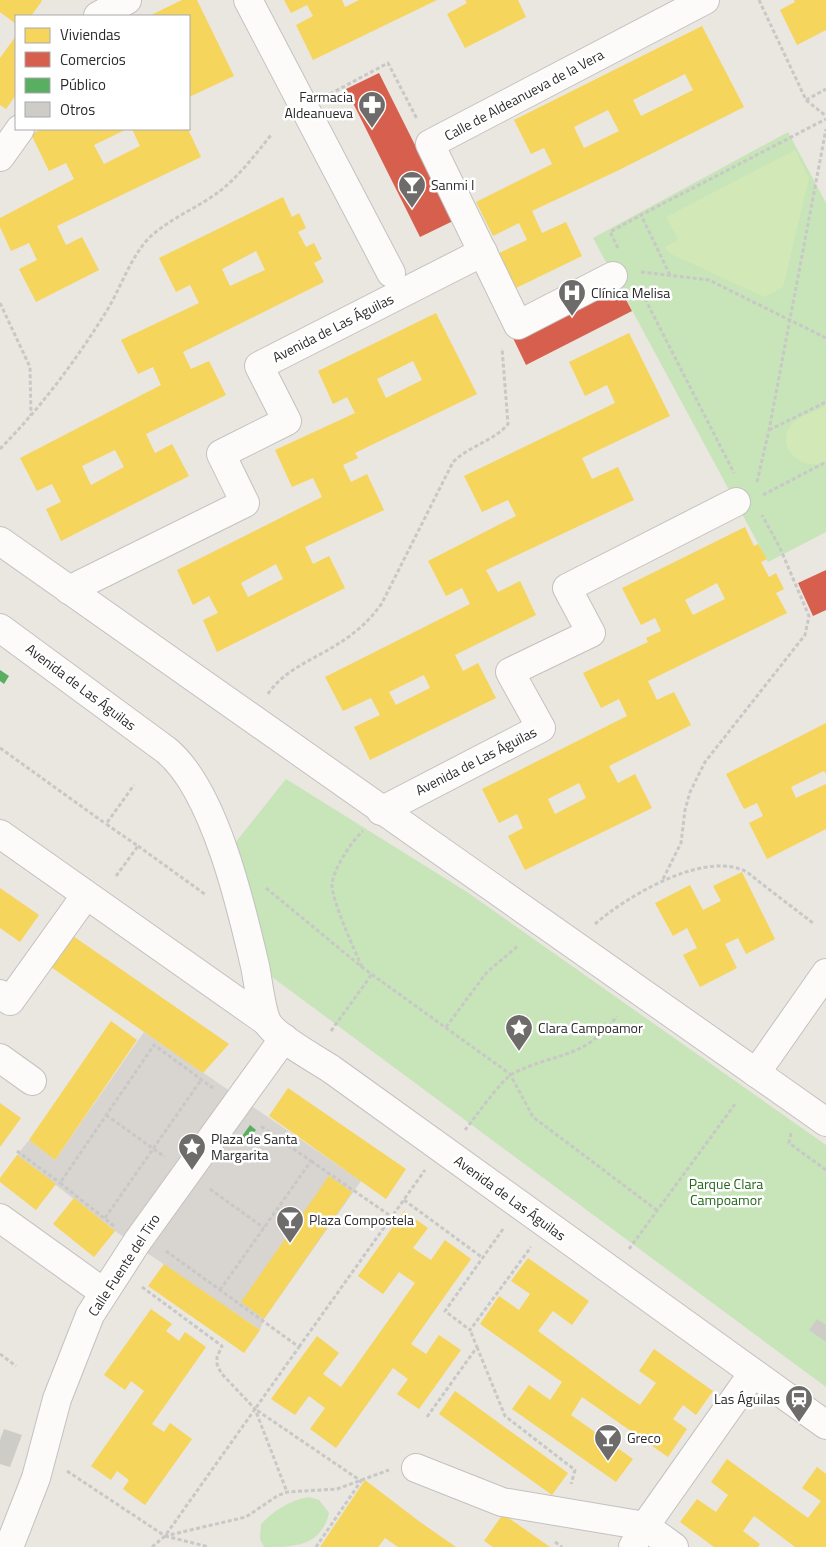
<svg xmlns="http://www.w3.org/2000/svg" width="826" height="1547" viewBox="0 0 826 1547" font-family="'Titillium Web',sans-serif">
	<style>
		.green { fill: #c8e4b9 }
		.pitch { fill: #d2e8b7 }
		.plaza { fill: #d8d4cf }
		.homes { fill: #f6d55c; fill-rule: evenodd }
		.shops { fill: #d6604d }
		.public { fill: #5aae61 }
		.building { fill: #ceccc7 }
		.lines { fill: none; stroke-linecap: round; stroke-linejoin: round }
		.minor-casing { stroke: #c3c2c1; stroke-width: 30 }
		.path { stroke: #c8c8c7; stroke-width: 3; stroke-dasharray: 4 2.5; stroke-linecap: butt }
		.minor { stroke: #fcfbfa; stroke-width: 28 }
		.labels { text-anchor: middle; stroke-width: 5; stroke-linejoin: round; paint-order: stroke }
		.street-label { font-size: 14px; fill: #2b2b2b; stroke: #fff }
		.poi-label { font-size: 14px; fill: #2b2b2b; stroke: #fff; text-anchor: start }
		.park-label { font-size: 14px; fill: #23681a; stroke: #fff }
	</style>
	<rect width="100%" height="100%" fill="#eae6e0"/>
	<g class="green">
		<polygon points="788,132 826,203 826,532 768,562 593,238"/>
		<polygon points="286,779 467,892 826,1145 826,1387 272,977 235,843"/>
		<path d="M309,1497L319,1500L329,1513C321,1547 293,1547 264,1547L260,1539L261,1524C275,1510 290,1500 309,1497Z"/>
	</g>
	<g class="pitch">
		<polygon points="795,150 809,178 783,287 764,297 669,253 665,247 678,240 666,217"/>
		<path d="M826,406V461C806,472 776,452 789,428C795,417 815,411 826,406Z"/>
	</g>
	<polygon class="plaza" points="144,1032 361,1181 264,1319 260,1330 115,1231 17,1155 29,1140 55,1160"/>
	<g class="homes">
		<polygon points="0,0 41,0 42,1 31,16 16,16 16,24 0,12"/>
		<polygon points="182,0 197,0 234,76 189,97 189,16 149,16"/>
		<polygon points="284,0 342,0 345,7 359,0 437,0 313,60 296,25 313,16 307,5 291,13"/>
		<polygon points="465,0 518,0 526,17 465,48 447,14 467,3"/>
		<polygon points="794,0 826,0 826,30 797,45 780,10 795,2"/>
		<path d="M702,26L744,107L619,170L532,211L542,233L566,222L582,256L516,288L499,253L527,240L519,223L493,236L476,202L552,164L544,148L531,154L514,120ZM685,74L693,90L641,116L633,100ZM608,110L619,131L584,148L574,127Z"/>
		<polygon points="16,36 16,95 6,109 0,105 0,58"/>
		<polygon points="42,129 127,129 94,145 104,164 140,146 132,129 188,129 201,157 57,226 66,245 82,237 99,270 36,302 19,269 37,260 29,243 11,251 0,227 0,218 74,179 66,163 49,171 31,134"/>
		<path d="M283,197L292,217L299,213L306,228L298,232L306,247L314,243L322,259L314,263L324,282L183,352L191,369L209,361L226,395L146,434L155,453L172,444L189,476L61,541L46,509L61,502L52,484L37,491L20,458L161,385L153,367L138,374L121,340L199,303L190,285L176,292L159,258ZM256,251L265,270L230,286L222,269ZM115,450L124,467L91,485L82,466Z"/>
		<path d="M436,313L477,394L355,453L358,458L343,465L351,482L367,474L384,510L305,547L313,564L329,556L345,588L217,652L203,620L218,613L209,596L193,605L177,570L322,497L313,478L292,487L275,450L355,413L347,397L333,404L318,371ZM413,361L422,380L386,398L377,379ZM276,564L283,579L248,597L241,583Z"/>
		<path d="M629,333L670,416L582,458L592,479L618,467L634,500L486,570L498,592L520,581L536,615L455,655L463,671L478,663L496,698L370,760L354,727L380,715L371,698L343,711L325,677L470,604L462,588L446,596L428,561L516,516L508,500L482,512L464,476L615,403L607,385L585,396L569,362ZM424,675L430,688L396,705L389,692Z"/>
		<path d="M745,527L754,546L758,544L767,559L761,562L769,577L776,573L784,589L776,593L787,613L648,681L657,700L674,692L691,725L609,766L618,783L635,774L652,808L525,870L508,836L523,828L517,814L499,823L482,789L627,716L619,699L601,708L583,673L648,642L646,638L661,631L655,618L641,625L622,588ZM717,583L725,599L693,615L685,600ZM579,783L586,798L555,814L548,799Z"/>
		<polygon points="826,723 826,774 824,771 791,787 796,798 826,784 826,829 767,859 749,823 763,816 757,803 744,809 726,774"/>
		<polygon points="742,872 775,939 746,954 738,938 725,944 737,968 700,987 683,955 697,948 687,928 673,936 655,903 690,885 703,910 721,901 713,886"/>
		<polygon points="0,888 39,915 20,942 0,928"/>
		<polygon points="73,936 229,1044 203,1073 51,967"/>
		<polygon points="111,1021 137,1040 55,1160 29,1140"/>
		<polygon points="288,1088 406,1169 386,1199 269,1116"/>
		<polygon points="0,1103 21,1118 0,1147"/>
		<polygon points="17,1155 56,1184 36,1210 0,1182 0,1178"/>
		<polygon points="329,1176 352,1192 264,1319 241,1302"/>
		<polygon points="74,1198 115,1231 94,1257 53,1224"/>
		<polygon points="404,1211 428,1228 413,1248 431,1260 445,1240 471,1259 411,1344 426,1354 439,1335 461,1350 419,1409 397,1394 408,1379 393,1368 336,1448 310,1429 325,1408 309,1396 295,1415 271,1399 317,1336 339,1353 323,1374 341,1387 415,1283 399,1272 383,1294 358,1276"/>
		<polygon points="528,1258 589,1301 572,1325 553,1311 538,1331 618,1390 640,1405 656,1383 639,1371 654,1349 713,1391 696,1415 683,1405 673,1419 687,1429 668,1457 582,1397 571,1415 633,1459 616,1482 512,1409 529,1385 550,1400 562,1382 480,1324 499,1296 519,1310 530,1294 511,1281"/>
		<polygon points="164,1264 260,1330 244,1353 148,1286"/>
		<polygon points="151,1309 172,1324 166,1331 179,1341 185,1332 206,1347 152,1424 164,1432 170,1423 192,1439 145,1505 123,1489 129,1480 117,1471 111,1480 91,1466 144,1391 131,1381 125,1390 104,1375"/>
		<polygon points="455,1391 568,1473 552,1495 439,1414"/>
		<polygon points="727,1459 808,1518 821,1501 802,1488 817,1467 826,1474 826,1547 795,1547 754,1516 743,1531 760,1544 758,1547 714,1547 680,1522 697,1499 716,1512 728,1495 711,1482"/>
		<polygon points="365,1480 420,1522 456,1547 398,1547 385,1538 378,1547 320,1547"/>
		<polygon points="503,1514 550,1547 493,1547 484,1541"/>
	</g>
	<g class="shops">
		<polygon points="379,73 453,221 420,237 346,89"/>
		<polygon points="618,285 632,311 526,365 513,338"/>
		<polygon points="826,570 826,610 813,616 798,583"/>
	</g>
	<g class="public">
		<polygon points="0,670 9,676 4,684 0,681"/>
		<polygon points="250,1125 256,1130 245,1144 240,1139"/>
	</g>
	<g class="building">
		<polygon points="817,1319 826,1325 826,1342 809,1330"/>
		<polygon points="4,1429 22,1435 10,1467 0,1464 0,1440"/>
	</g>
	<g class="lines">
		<defs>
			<g id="minor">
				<polyline points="248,0 391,273"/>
				<polyline points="98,16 127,0"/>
				<polyline points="0,157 20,129"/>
				<polyline points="613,276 518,325 430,144 705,0"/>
				<polyline points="0,541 826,1122"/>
				<polyline points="69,590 245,503 221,454 287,421 259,366 483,252"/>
				<path d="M0,628L166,750C214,789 241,905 255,966C258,980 261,1010 267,1022C275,1037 316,1059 331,1069L826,1425"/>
				<polyline points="381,811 541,728 510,672 591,633 567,588 736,502"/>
				<polyline points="0,834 267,1022"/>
				<polyline points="0,994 10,1001 86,895"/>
				<polyline points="0,1058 32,1081"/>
				<polyline points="756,1073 826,973"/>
				<polyline points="0,1218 103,1292"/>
				<polyline points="416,1468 502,1502 645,1526 674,1547"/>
				<polyline points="645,1526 753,1373"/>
				<polyline points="9,1547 36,1478 57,1399 90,1315 137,1242 284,1038"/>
				<polyline points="633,1547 634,1545"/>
			</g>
		</defs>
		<use href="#minor" class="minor-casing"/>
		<g class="path">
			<polyline points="759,0 806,100 826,116"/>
			<polyline points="330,94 388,63 417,119"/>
			<polyline points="806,100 826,89"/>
			<polyline points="618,248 610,232 641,215"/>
			<polyline points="641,272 709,280 826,338"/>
			<polyline points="670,275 641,215 826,119"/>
			<polyline points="639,287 734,473"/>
			<polyline points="0,303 30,367 31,416"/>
			<polyline points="769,430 826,402"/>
			<path d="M0,449C41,407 75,362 106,312C121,288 130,257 150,237C169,219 199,207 220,191C240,175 255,155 271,135"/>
			<polyline points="757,482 769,430 826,129"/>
			<polyline points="763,495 826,462"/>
			<path d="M268,694C283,671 310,661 333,647C353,635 369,622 382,603L453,462C469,446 494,441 508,424L502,348"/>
			<polyline points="0,748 106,824"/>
			<polyline points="138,846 206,895"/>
			<polyline points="116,876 138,846 106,824 134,785"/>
			<polyline points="663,879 681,843 685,810 690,792 705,762 805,635 809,616 780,548 762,515"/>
			<polyline points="266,888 363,968 510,1074 533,1117 658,1211"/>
			<path d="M595,924C626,897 698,854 740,869C748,871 755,879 762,884C779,897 796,910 813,923"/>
			<path d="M362,967C355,951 331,899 332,884C333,870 352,840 363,831"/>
			<polyline points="446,1027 487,972 518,946"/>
			<polyline points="331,1031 372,974"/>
			<polyline points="106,1115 165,1157"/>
			<path d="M465,1130C474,1119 502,1079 512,1074C555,1052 584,1060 617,1016"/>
			<polyline points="791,1133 789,1143 826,1170"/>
			<polyline points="17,1151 60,1183"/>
			<polyline points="311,1161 392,1217"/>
			<polyline points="210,1189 264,1228"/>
			<polyline points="404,1200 483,1258"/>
			<polyline points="105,1218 201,1080"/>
			<polyline points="114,1226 60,1183 154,1045 213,1088"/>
			<polyline points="503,1229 445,1311 470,1330 531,1247"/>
			<polyline points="629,1249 735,1104"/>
			<polyline points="166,1251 299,1347 255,1409"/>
			<polyline points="142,1287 222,1346 217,1357 217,1364 221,1373 255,1409 287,1492"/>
			<polyline points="220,1290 311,1161 259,1125"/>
			<polyline points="299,1347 425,1170"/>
			<polyline points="477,1347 505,1416 575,1470 571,1484"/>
			<polyline points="0,1354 16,1366"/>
			<polyline points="427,1417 477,1347 470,1330"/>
			<polyline points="67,1471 165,1536 246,1517 277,1496 287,1492 337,1489 389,1470"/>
			<polyline points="165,1536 209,1547"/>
			<polyline points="555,1542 562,1547"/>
			<polyline points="152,1547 165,1536 255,1409 361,1481 316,1547"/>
		</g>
		<use href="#minor" class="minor"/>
	</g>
	<defs>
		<symbol id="pharmacy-pin" viewBox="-11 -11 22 30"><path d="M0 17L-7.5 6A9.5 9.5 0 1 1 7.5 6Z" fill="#6e6c6a" stroke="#fff"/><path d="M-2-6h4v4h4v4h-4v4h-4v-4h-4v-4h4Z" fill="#fff"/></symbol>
		<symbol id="bar-pin" viewBox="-11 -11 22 30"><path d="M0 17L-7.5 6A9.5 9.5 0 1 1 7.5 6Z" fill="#6e6c6a" stroke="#fff"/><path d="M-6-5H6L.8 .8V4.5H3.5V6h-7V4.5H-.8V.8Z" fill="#fff"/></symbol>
		<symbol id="hospital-pin" viewBox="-11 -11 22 30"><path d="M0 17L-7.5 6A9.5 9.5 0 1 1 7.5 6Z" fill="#6e6c6a" stroke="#fff"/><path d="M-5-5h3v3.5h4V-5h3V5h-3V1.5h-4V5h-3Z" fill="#fff"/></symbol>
		<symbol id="sight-pin" viewBox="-11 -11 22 30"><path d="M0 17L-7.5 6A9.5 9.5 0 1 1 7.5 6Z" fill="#6e6c6a" stroke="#fff"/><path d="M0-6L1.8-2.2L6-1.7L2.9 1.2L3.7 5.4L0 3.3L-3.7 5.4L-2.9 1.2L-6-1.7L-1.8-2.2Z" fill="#fff"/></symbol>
		<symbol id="station-pin" viewBox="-11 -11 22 30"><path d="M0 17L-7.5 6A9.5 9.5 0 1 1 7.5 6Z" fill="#6e6c6a" stroke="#fff"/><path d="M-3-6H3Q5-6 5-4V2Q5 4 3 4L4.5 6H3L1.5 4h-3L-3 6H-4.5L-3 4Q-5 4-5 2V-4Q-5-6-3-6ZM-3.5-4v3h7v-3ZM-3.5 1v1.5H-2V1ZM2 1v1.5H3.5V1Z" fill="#fff"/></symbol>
	</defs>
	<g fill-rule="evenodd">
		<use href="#pharmacy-pin" x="356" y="89" width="32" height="43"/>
		<use href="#bar-pin" x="396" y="169" width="32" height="43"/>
		<use href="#hospital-pin" x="556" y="277" width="32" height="43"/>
		<use href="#sight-pin" x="503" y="1012" width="32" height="43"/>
		<use href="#sight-pin" x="176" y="1131" width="32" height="43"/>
		<use href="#bar-pin" x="274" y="1204" width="32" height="43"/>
		<use href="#station-pin" x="783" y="1383" width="32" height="43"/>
		<use href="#bar-pin" x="592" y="1422" width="32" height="43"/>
	</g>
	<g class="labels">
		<g class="street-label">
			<text transform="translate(524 95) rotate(-28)" y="5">Calle de Aldeanueva de la Vera</text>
			<text transform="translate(333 328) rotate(-27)" y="5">Avenida de Las Águilas</text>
			<text transform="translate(81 687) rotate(37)" y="5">Avenida de Las Águilas</text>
			<text transform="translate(476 761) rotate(-27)" y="5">Avenida de Las Águilas</text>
			<text transform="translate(510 1198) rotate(36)" y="5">Avenida de Las Águilas</text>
			<text transform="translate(124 1265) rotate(-57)" y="5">Calle Fuente del Tiro</text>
		</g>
		<g class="poi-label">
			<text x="353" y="102" text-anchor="end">Farmacia<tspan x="353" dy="16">Aldeanueva</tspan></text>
			<text x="431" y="190">Sanmi I</text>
			<text x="591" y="298">Clínica Melisa</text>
			<text x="538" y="1033">Clara Campoamor</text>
			<text x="211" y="1144">Plaza de Santa<tspan x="211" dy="16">Margarita</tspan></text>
			<text x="309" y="1225">Plaza Compostela</text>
			<text x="780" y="1404" text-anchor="end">Las Águilas</text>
			<text x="627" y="1443">Greco</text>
		</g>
		<g class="park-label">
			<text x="726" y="1189">Parque Clara<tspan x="726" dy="16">Campoamor</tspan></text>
		</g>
	</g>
	<rect x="15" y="15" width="175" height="115" fill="#ffffff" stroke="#aaaaaa"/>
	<rect x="25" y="28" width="25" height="15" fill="#f6d55c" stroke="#aaaaaa"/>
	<text x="60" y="40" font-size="15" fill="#2b2b2b">Viviendas</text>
	<rect x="25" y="52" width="25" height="15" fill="#d6604d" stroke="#aaaaaa"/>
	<text x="60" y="65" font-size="15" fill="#2b2b2b">Comercios</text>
	<rect x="25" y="78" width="25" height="15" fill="#5aae61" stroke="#aaaaaa"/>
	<text x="60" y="90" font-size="15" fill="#2b2b2b">Público</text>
	<rect x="25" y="102" width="25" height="15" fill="#ceccc7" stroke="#aaaaaa"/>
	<text x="60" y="115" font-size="15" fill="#2b2b2b">Otros</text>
</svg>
